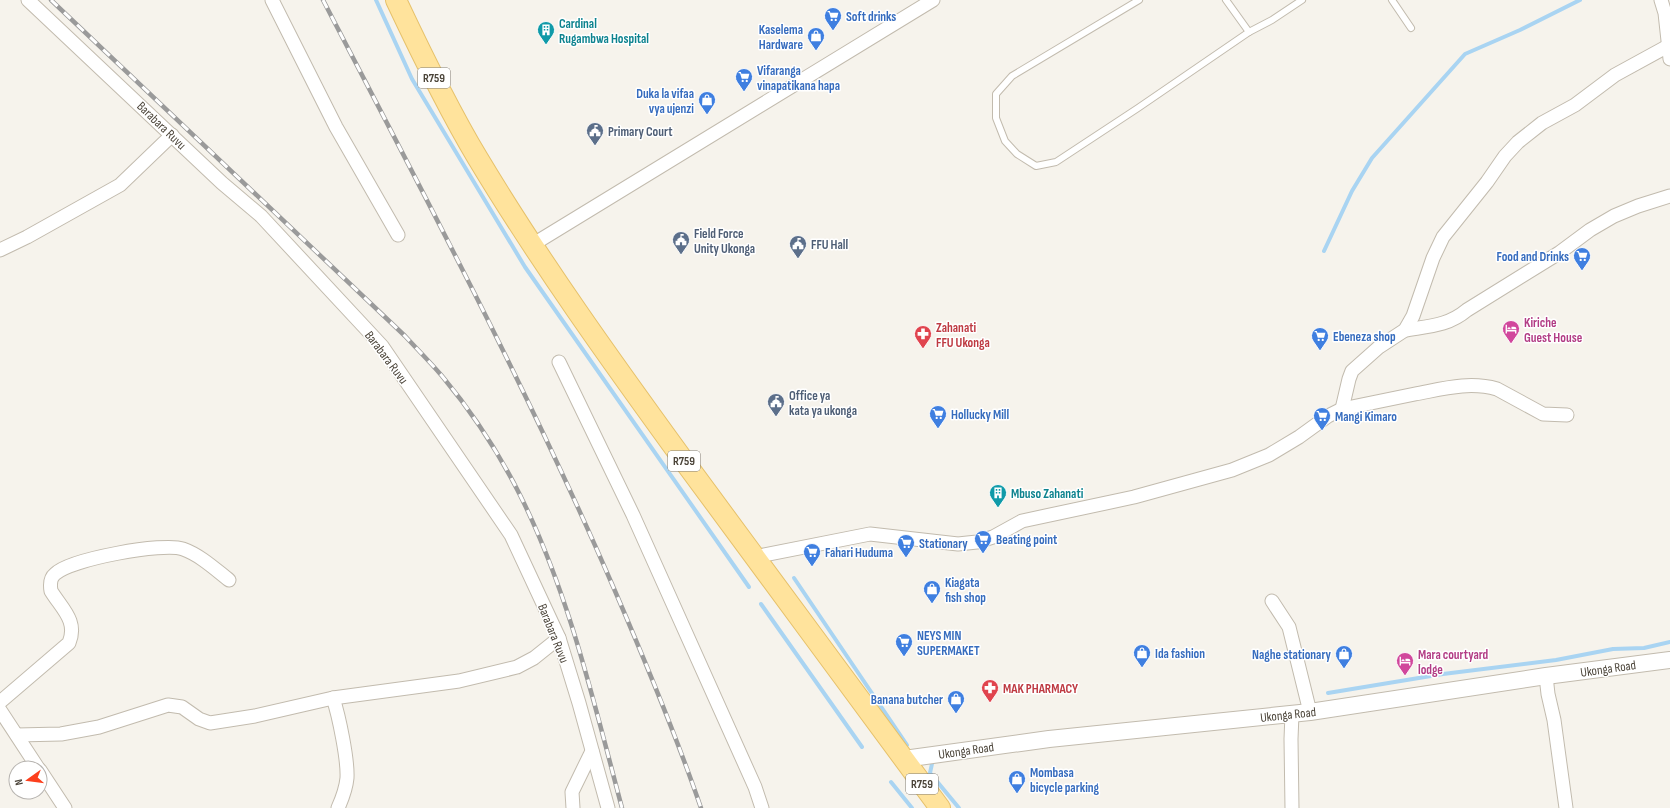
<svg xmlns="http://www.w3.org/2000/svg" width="1670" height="808" viewBox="0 0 1670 808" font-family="'Sofia Sans Condensed',sans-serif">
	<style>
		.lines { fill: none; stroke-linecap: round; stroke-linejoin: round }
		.stream { stroke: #a9d4f2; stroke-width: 4 }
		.service-casing { stroke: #c2bbae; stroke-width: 8 }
		.minor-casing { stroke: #c2bbae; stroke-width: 15 }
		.tertiary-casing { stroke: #c2bbae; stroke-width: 18 }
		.primary-casing { stroke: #e6c16a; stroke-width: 22 }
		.service { stroke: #fff; stroke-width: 6 }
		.minor { stroke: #fff; stroke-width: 13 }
		.tertiary { stroke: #fff; stroke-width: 16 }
		.primary { stroke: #ffe39c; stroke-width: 20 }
		.rail-casing { stroke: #9a9a9a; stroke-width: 4.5 }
		.rail { stroke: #fff; stroke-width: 3; stroke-dasharray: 9; stroke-linecap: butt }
		.labels { text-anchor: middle; stroke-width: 3; stroke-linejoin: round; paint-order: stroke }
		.shield { fill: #fff; stroke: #817c74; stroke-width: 1 }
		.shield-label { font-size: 12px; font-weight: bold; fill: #4b4439 }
		.shop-label { font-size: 13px; font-weight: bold; fill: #366cbe; stroke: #fff; text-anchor: start }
		.culture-label { font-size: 13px; font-weight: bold; fill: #0d838f; stroke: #fff; text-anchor: start }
		.street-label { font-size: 13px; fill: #4b4439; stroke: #fff }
		.service-label { font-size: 13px; font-weight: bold; fill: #4e5e75; stroke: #fff; text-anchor: start }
		.hotel-label { font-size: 13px; font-weight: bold; fill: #b23c85; stroke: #fff; text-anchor: start }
		.health-label { font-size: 13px; font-weight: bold; fill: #be3a42; stroke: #fff; text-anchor: start }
	</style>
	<rect width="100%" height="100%" fill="#f6f3ec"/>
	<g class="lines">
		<g class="stream">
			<polyline points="376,0 412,79 525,267 749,587"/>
			<polyline points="1324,251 1352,191 1372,158 1465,54 1520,30 1580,0"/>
			<polyline points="794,578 907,745"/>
			<polyline points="761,604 862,747"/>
			<polyline points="1328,693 1443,674 1556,660 1613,649 1644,648 1670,642"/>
			<polyline points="933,759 930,773 959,808"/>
			<polyline points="891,782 912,808"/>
		</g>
		<defs>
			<g id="service">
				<polyline points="1139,0 1012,76 996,94 996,118 1005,141 1017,154 1036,166 1056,162 1138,108 1249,32 1272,20 1302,0"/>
				<polyline points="1226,0 1249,32"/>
				<polyline points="1392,0 1411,28"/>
			</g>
			<g id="minor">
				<polyline points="28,0 222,183 261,216 382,346 511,535 559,638 579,703 608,808"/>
				<polyline points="272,0 336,127 398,235"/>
				<polyline points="1661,0 1665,13 1670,59"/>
				<polyline points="532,245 933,0"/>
				<polyline points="0,250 27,237 120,185 172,135"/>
				<path d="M1405,330C1429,326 1448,326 1467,310L1559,253L1590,230L1614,216L1638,206L1670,196"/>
				<polyline points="559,362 633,515 755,787 762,808"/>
				<polyline points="1342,409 1349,379 1352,371 1379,347 1405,330 1413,316 1433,258 1443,237 1487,182 1505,156 1518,142 1542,123 1575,105 1615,75 1668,46"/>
				<path d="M754,557L870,534L958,544L977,542L993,537L1022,521L1134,497L1232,470L1269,455L1299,437L1328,416L1342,409C1366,404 1391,399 1415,394C1442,389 1469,381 1497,389L1543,414L1567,415"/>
				<polyline points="1272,601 1289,627 1310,712"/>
				<polyline points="1546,676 1548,694 1554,720 1566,808"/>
				<path d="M333,698C339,716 348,760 347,778C346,789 342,799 338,808"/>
				<path d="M0,702L69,643C78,621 62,609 51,591C50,585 50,578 55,574C70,559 164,542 183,549C200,555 215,569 229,580"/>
				<polyline points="0,710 38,768"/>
				<polyline points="1292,714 1291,739 1292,808"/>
				<polyline points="17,735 61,734 99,727 168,705 182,707 199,719 210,723 255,716 333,698 459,681 517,667 534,658 559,638"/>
				<polyline points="40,770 65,808"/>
				<polyline points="573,808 572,792 592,751"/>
			</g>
			<polyline id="tertiary" points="904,759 1049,739 1310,712 1546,676 1670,660"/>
			<path id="primary" d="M396,0C421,53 447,107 477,157C540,262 612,362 684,461C769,577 855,692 940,808"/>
		</defs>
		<use href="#service" class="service-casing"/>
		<use href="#minor" class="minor-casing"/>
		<use href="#tertiary" class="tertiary-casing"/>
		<use href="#primary" class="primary-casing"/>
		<use href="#service" class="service"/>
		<use href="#minor" class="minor"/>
		<use href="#tertiary" class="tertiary"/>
		<use href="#primary" class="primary"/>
		<defs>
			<g id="rail">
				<path d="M51,0L405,336C417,349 430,362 442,376C472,412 499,453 520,495C569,593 594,703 622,808"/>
				<path d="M323,0C424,195 528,389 615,591C646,663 676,735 701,808"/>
			</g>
		</defs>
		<use href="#rail" class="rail-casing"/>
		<use href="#rail" class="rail"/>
	</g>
	<defs>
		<symbol id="supermarket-pin" viewBox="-11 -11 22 30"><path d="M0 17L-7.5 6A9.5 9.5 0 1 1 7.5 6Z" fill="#3f7fe0" stroke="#fff"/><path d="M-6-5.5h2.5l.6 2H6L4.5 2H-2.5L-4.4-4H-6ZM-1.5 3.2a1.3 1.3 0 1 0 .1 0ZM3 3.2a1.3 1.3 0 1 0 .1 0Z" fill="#fff"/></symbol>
		<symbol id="building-pin" viewBox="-11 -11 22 30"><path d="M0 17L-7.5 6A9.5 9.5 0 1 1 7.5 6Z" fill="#0f9aa8" stroke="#fff"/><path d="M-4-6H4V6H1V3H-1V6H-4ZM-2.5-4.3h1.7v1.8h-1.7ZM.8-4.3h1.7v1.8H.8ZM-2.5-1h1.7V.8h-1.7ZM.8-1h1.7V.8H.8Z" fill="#fff"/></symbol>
		<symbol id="shop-pin" viewBox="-11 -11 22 30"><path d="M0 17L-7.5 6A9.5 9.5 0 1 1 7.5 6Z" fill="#3f7fe0" stroke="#fff"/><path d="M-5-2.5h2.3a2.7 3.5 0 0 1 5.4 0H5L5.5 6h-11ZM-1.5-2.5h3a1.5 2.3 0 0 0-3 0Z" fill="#fff"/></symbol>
		<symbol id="civic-pin" viewBox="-11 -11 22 30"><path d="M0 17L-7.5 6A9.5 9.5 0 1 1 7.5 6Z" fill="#5c6f8a" stroke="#fff"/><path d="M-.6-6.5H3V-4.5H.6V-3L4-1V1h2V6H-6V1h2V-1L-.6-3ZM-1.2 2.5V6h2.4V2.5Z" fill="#fff"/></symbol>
		<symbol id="hotel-pin" viewBox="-11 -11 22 30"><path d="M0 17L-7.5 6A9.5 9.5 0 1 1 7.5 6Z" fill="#d1479c" stroke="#fff"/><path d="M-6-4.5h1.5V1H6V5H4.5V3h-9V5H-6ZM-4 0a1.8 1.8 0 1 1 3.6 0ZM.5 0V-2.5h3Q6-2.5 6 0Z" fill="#fff"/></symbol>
		<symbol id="pharmacy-pin" viewBox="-11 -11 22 30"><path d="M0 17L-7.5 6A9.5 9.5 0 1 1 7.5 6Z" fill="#e0444e" stroke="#fff"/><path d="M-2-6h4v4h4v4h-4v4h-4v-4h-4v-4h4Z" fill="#fff"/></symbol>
	</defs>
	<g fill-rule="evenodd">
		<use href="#supermarket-pin" x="823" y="6" width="20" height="27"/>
		<use href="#building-pin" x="536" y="20" width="20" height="27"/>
		<use href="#shop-pin" x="806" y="26" width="20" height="27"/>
		<use href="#supermarket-pin" x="734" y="67" width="20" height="27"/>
		<use href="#shop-pin" x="697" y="90" width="20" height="27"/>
		<use href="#civic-pin" x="585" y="121" width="20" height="27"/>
		<use href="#civic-pin" x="671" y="230" width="20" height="27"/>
		<use href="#civic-pin" x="788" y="234" width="20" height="27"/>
		<use href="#supermarket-pin" x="1572" y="246" width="20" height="27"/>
		<use href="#hotel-pin" x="1501" y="319" width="20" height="27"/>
		<use href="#pharmacy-pin" x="913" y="324" width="20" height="27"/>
		<use href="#supermarket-pin" x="1310" y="326" width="20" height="27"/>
		<use href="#civic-pin" x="766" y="392" width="20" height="27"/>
		<use href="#supermarket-pin" x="928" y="404" width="20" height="27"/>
		<use href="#supermarket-pin" x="1312" y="406" width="20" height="27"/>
		<use href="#building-pin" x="988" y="483" width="20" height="27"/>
		<use href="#supermarket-pin" x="973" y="529" width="20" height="27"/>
		<use href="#supermarket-pin" x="896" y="533" width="20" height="27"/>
		<use href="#supermarket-pin" x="802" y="542" width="20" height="27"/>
		<use href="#shop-pin" x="922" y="579" width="20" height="27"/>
		<use href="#supermarket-pin" x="894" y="632" width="20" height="27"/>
		<use href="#shop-pin" x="1132" y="643" width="20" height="27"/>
		<use href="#shop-pin" x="1334" y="644" width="20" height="27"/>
		<use href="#hotel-pin" x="1395" y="651" width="20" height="27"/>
		<use href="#pharmacy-pin" x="980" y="678" width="20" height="27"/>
		<use href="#shop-pin" x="946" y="689" width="20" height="27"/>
		<use href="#shop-pin" x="1007" y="769" width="20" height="27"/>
	</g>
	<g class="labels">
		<g class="shield">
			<rect x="418" y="68" width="32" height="20" rx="3"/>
			<rect x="668" y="451" width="32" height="20" rx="3"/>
			<rect x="906" y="774" width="32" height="20" rx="3"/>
		</g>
		<g class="shield-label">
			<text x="434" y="82">R759</text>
			<text x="684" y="465">R759</text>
			<text x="922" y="788">R759</text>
		</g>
		<g class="shop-label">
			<text x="846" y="21">Soft drinks</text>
			<text x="803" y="34" text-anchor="end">Kaselema<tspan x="803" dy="15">Hardware</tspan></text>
			<text x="757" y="75">Vifaranga<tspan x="757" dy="15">vinapatikana hapa</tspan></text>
			<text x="694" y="98" text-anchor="end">Duka la vifaa<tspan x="694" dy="15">vya ujenzi</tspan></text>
			<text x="1569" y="261" text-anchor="end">Food and Drinks</text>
			<text x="1333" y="341">Ebeneza shop</text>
			<text x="951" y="419">Hollucky Mill</text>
			<text x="1335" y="421">Mangi Kimaro</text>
			<text x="996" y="544">Beating point</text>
			<text x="919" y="548">Stationary</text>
			<text x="825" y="557">Fahari Huduma</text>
			<text x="945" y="587">Kiagata<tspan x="945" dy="15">fish shop</tspan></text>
			<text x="917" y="640">NEYS MIN<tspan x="917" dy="15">SUPERMAKET</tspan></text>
			<text x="1155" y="658">Ida fashion</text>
			<text x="1331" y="659" text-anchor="end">Naghe stationary</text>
			<text x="943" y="704" text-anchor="end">Banana butcher</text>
			<text x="1030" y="777">Mombasa<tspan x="1030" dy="15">bicycle parking</tspan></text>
		</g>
		<g class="culture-label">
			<text x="559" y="28">Cardinal<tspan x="559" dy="15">Rugambwa Hospital</tspan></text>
			<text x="1011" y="498">Mbuso Zahanati</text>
		</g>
		<g class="street-label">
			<text transform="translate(162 125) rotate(44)" y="5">Barabara Ruvu</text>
			<text transform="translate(387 357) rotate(53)" y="5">Barabara Ruvu</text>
			<text transform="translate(554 633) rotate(68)" y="5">Barabara Ruvu</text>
			<text transform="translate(1608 668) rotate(-8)" y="5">Ukonga Road</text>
			<text transform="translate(1288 714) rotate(-6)" y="5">Ukonga Road</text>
			<text transform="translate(966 750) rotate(-8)" y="5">Ukonga Road</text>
		</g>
		<g class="service-label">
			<text x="608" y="136">Primary Court</text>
			<text x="694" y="238">Field Force<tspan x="694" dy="15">Unity Ukonga</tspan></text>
			<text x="811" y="249">FFU Hall</text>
			<text x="789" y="400">Office ya<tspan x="789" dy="15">kata ya ukonga</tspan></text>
		</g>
		<g class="hotel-label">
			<text x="1524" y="327">Kiriche<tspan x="1524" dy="15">Guest House</tspan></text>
			<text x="1418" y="659">Mara courtyard<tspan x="1418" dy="15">lodge</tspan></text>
		</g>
		<g class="health-label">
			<text x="936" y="332">Zahanati<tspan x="936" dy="15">FFU Ukonga</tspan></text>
			<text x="1003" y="693">MAK PHARMACY</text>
		</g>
	</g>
	<g transform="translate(28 780) rotate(256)"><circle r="19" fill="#ffffff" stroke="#b7b4b0"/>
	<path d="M0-3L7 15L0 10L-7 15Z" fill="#fc3f1d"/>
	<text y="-6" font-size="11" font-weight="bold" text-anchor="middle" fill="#4b4439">N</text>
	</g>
</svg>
